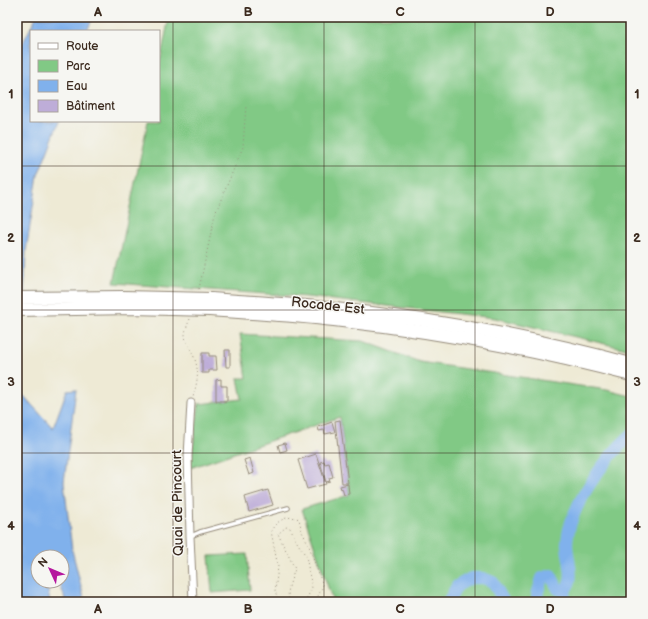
<svg xmlns="http://www.w3.org/2000/svg" width="648" height="619" viewBox="0 0 648 619" font-family="'Balsamiq Sans',sans-serif">
	<style>
		.green { fill: #81c985; stroke: #5e7a52 }
		.water { fill: #80b1ec; stroke: #5e6e85 }
		.lines { fill: none; stroke-linecap: round; stroke-linejoin: round }
		.river { stroke: #80b1ec; stroke-width: 12 }
		.building { fill: #beadd8 }
		.lane-casing { stroke: #948a7a; stroke-width: 5.5 }
		.street-casing { stroke: #948a7a; stroke-width: 9 }
		.highway-casing { stroke: #948a7a; stroke-width: 14 }
		.path { stroke: #948a7a; stroke-width: 1; stroke-dasharray: 1 3; stroke-linecap: butt }
		.lane { stroke: #fff; stroke-width: 3.5 }
		.street { stroke: #fff; stroke-width: 7 }
		.highway { stroke: #fff; stroke-width: 12 }
		.highway-bridge-casing { stroke: #948a7a; stroke-width: 14; stroke-linecap: butt }
		.highway-bridge { stroke: #fff; stroke-width: 12 }
		.grid { fill: none; stroke: #3b2a1e; stroke-width: 1; stroke-opacity: 0.55 }
		.labels { text-anchor: middle; stroke-width: 3; stroke-linejoin: round; paint-order: stroke }
		.street-label { font-size: 14px; fill: #3b2a1e; stroke: #f6f6f2 }
		.neatline { fill: none; stroke: #3b2a1e; stroke-width: 1.5 }
		.grid-label { font-size: 13px; text-anchor: middle; font-weight: bold; fill: #3b2a1e }
	</style>
	<rect width="100%" height="100%" fill="#f6f6f2"/>
	<filter id="ink" filterUnits="userSpaceOnUse"><feTurbulence type="fractalNoise" baseFrequency=".025" numOctaves="2"/><feDisplacementMap in="SourceGraphic" scale="8" xChannelSelector="R" yChannelSelector="G"/><feConvolveMatrix kernelMatrix="1 2 1 2 8 2 1 2 1" color-interpolation-filters="sRGB"/></filter>
	<filter id="wash" filterUnits="userSpaceOnUse"><feTurbulence type="fractalNoise" baseFrequency=".012" numOctaves="4" result="noise"/><feDisplacementMap in="SourceGraphic" scale="16" xChannelSelector="R" yChannelSelector="G"/><feGaussianBlur stdDeviation="0.9" result="paint"/><feColorMatrix in="noise" values="0 0 0 0 0 0 0 0 0 0 0 0 0 0 0 0 0 1.4 0 .05"/><feComposite in="paint" operator="in"/></filter>
	<g filter="url(#wash)">
		<rect width="100%" height="100%" fill="#eeead5"/>
		<g class="green">
			<polygon points="169,17 631,17 631,350 495,318 307,297 114,283 148,121 159,121 159,67"/>
			<polygon points="240,334 363,341 420,362 607,390 631,396 631,602 333,602 302,509 349,495 340,417 190,468 199,404 242,399 238,378 247,378"/>
			<polygon points="247,554 250,590 212,593 209,556"/>
		</g>
		<polygon class="water" points="36,17 93,17 87,31 31,31 31,121 59,121 38,175 26,251 23,320 19,344 21,393 53,428 67,390 76,389 64,482 72,550 85,602 66,602 59,581 62,581 62,557 38,557 38,581 46,581 50,602 17,602 17,54"/>
		<g class="lines">
			<g class="river">
				<polyline points="448,602 457,586 471,578 483,578 493,582 504,602"/>
				<path d="M540,602L537,595L542,578L551,575L558,589L565,592C566,588 569,585 570,581C573,571 567,555 567,544C568,508 605,458 631,435"/>
			</g>
		</g>
		<g id="blocks">
			<g class="building">
				<polygon points="225,350 230,350 230,367 226,367"/>
				<polygon points="202,353 209,353 209,356 216,356 217,370 209,370 209,373 202,373"/>
				<polygon points="221,379 221,386 227,386 227,401 216,401 216,380"/>
				<polygon points="340,420 348,483 342,483 335,421"/>
				<polygon points="332,422 335,432 325,434 324,430 319,431 318,427"/>
				<polygon points="285,443 287,450 280,452 278,445"/>
				<polygon points="316,454 326,484 307,489 298,460"/>
				<polygon points="250,458 254,473 249,475 244,460"/>
				<polygon points="324,461 325,464 329,463 333,477 329,478 330,481 326,482 320,462"/>
				<polygon points="348,484 349,494 344,495 342,488 341,489 340,486"/>
				<polygon points="268,490 273,505 249,512 245,497"/>
			</g>
		</g>
	</g>
	<g filter="url(#ink)">
		<use href="#blocks" fill-opacity="0" stroke="#948a7a" stroke-width="1"/>
		<g class="lines">
			<defs>
				<polyline id="lane" points="191,536 200,532 288,508"/>
				<polyline id="street" points="191,403 188,456 190,536 193,602"/>
				<g id="highway">
					<path d="M211,299C249,302 288,304 326,308C429,318 531,337 631,364"/>
					<path d="M210,310C251,313 293,315 334,320C434,331 534,349 631,375"/>
				</g>
			</defs>
			<use href="#lane" class="lane-casing"/>
			<use href="#street" class="street-casing"/>
			<use href="#highway" class="highway-casing"/>
			<g class="path">
				<polyline points="17,23 21,17"/>
				<polyline points="199,289 215,214 243,147 246,105"/>
				<path d="M190,319C180,341 187,338 194,357C200,372 197,383 193,397"/>
				<path d="M279,602L275,591L278,567L271,531C276,521 288,514 299,519L302,532L308,543L323,586L317,598L316,602"/>
				<path d="M291,602C284,595 292,578 295,569L278,534L286,527L290,528L293,533L295,539L306,556L312,588L305,602"/>
			</g>
			<use href="#lane" class="lane"/>
			<use href="#street" class="street"/>
			<use href="#highway" class="highway"/>
			<defs>
				<g id="highway-bridge">
					<polyline points="17,298 123,297 211,299"/>
					<polyline points="17,310 133,308 210,310"/>
				</g>
			</defs>
			<use href="#highway-bridge" class="highway-bridge-casing"/>
			<use href="#highway-bridge" class="highway-bridge"/>
		</g>
	</g>
	<path class="grid" d="M173,17V602M324,17V602M475,17V602M17,166H631M17,310H631M17,453H631"/>
	<g class="labels">
		<g class="street-label">
			<text transform="translate(328 305) rotate(6)" y="5">Rocade Est</text>
			<text transform="translate(177 503) rotate(-91)" y="5">Quai de Pincourt</text>
		</g>
	</g>
	<rect width="648" height="619" fill="none" stroke="#f6f6f2" stroke-width="44"/>
	<rect x="30" y="30" width="130" height="92" fill="#f6f6f2" stroke="#aba49d"/>
	<rect x="38" y="43" width="20" height="6" fill="#ffffff" stroke="#aba49d"/>
	<text x="66" y="50" font-size="12" fill="#3b2a1e">Route</text>
	<rect x="38" y="60" width="20" height="12" fill="#81c985" stroke="#aba49d"/>
	<text x="66" y="70" font-size="12" fill="#3b2a1e">Parc</text>
	<rect x="38" y="80" width="20" height="12" fill="#80b1ec" stroke="#aba49d"/>
	<text x="66" y="90" font-size="12" fill="#3b2a1e">Eau</text>
	<rect x="38" y="100" width="20" height="12" fill="#beadd8" stroke="#aba49d"/>
	<text x="66" y="110" font-size="12" fill="#3b2a1e">Bâtiment</text>
	<g transform="translate(50 569) rotate(314)"><circle r="19" fill="#f6f6f2" stroke="#aba49d"/>
	<path d="M0-3L7 15L0 10L-7 15Z" fill="#b5179e"/>
	<text y="-6" font-size="11" font-weight="bold" text-anchor="middle" fill="#3b2a1e">N</text>
	</g>
	<rect x="22" y="22" width="604" height="575" class="neatline"/>
	<g class="grid-label">
		<text x="98" y="16">A</text>
		<text x="248" y="16">B</text>
		<text x="400" y="16">C</text>
		<text x="550" y="16">D</text>
		<text x="11" y="98">1</text>
		<text x="637" y="98">1</text>
		<text x="11" y="242">2</text>
		<text x="637" y="242">2</text>
		<text x="11" y="386">3</text>
		<text x="637" y="386">3</text>
		<text x="11" y="530">4</text>
		<text x="637" y="530">4</text>
		<text x="98" y="613">A</text>
		<text x="248" y="613">B</text>
		<text x="400" y="613">C</text>
		<text x="550" y="613">D</text>
	</g>
</svg>
